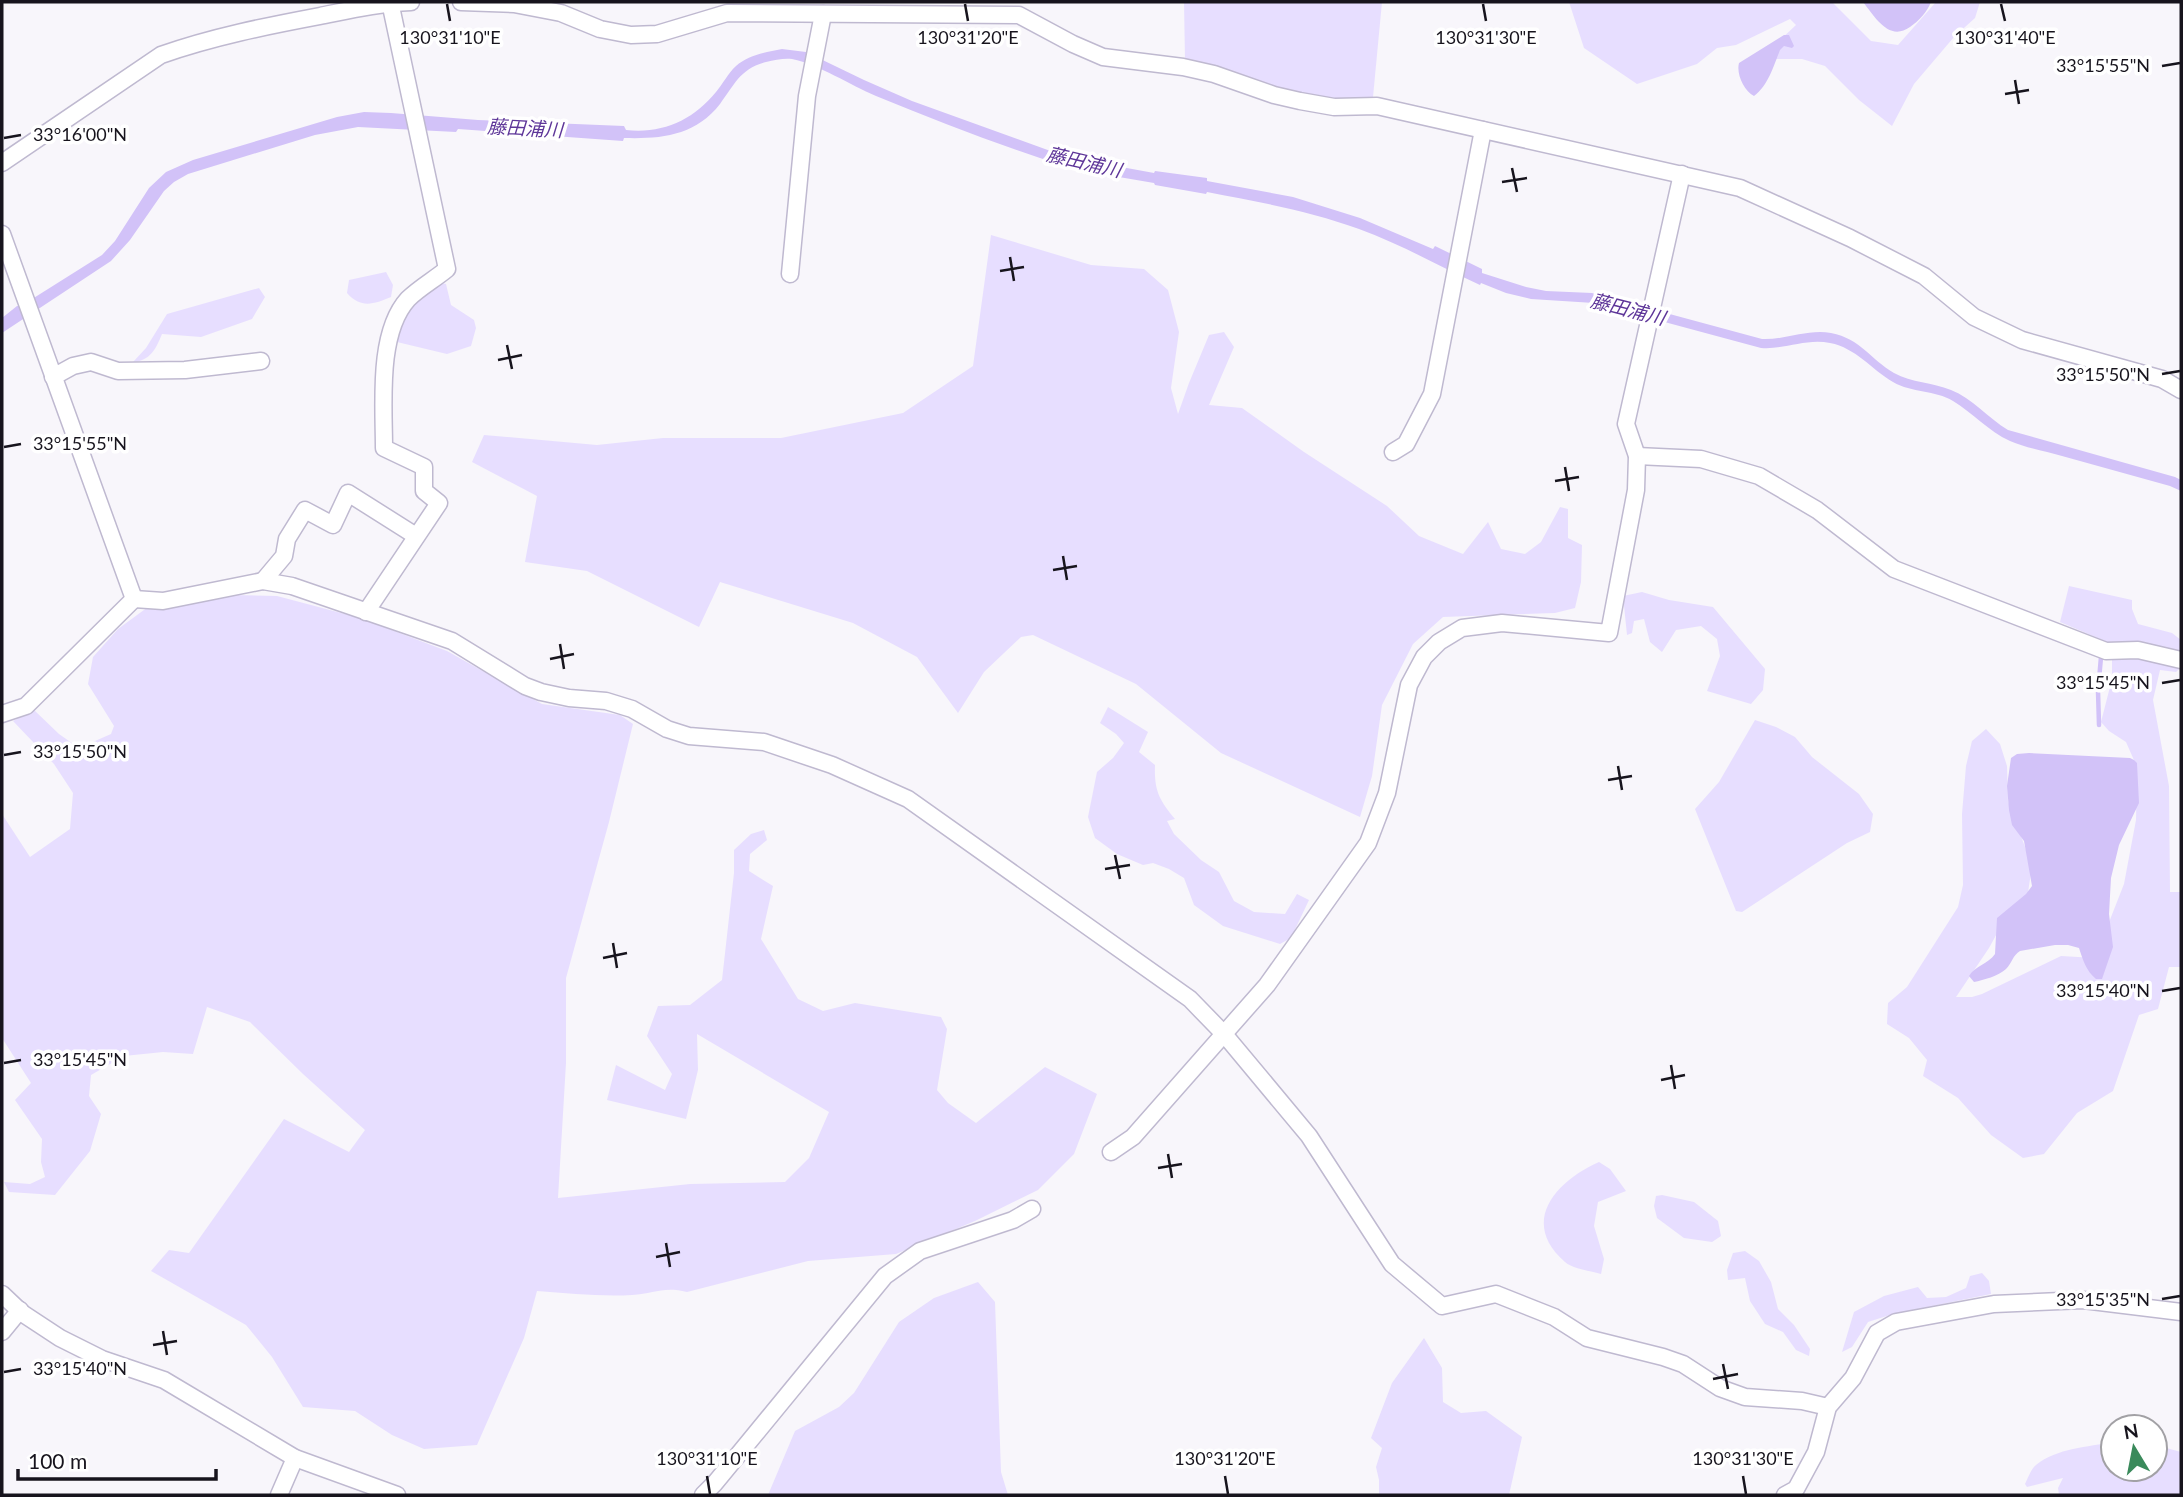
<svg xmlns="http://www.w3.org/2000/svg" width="2183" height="1497" viewBox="0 0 2183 1497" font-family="Lato,'Noto Sans JP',sans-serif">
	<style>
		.green { fill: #e7deff }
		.water { fill: #d2c2f8 }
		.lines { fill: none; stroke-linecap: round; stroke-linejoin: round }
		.stream { stroke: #d2c2f8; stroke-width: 4.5 }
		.street-casing { stroke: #bfb9d0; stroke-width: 19 }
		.street { stroke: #fff; stroke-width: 16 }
		.ticks { fill: none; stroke: #17141d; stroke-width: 2.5 }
		.labels { text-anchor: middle; stroke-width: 7; stroke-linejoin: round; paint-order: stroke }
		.water-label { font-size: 19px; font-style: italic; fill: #5e3699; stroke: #fff }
		.ticks-label { font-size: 18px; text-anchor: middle; fill: #17141d; stroke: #fff; stroke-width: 7; stroke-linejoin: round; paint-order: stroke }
	</style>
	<rect width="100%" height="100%" fill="#f8f6fb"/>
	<g class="green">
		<polygon points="1184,2 1382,2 1373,97 1338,100 1276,90 1185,60"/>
		<polygon points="1569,2 1832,2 1871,41 1898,45 1936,2 1980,2 1975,18 1954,37 1914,84 1892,126 1859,100 1825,66 1802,59 1771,59 1778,42 1796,25 1790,19 1736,45 1717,48 1697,64 1637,84 1584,48"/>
		<polygon points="991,235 1091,265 1144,269 1168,290 1179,332 1171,388 1178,414 1189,383 1209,335 1224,332 1234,347 1209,405 1242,408 1304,452 1387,506 1419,536 1463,554 1488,522 1501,549 1525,554 1541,542 1560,507 1568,509 1568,538 1582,545 1581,582 1575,608 1555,613 1443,617 1413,644 1382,705 1372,776 1360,817 1221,753 1136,684 1033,635 1021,637 984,672 958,713 917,657 853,623 720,582 699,627 587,571 525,562 537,496 472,462 484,435 597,445 663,438 781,438 903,413 973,366"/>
		<path d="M386,272L393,285L391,297C374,304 361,309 347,293L349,280Z"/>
		<path d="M436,282L446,284L451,305L474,320L476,328L471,346L447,354L397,342C399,312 415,301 436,282Z"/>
		<path d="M259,288L265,297L252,319L201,337L162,334C156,349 150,361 133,362L146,348L167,314Z"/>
		<polygon points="2069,586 2132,600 2132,609 2138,624 2172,633 2181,640 2181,667 2176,672 2160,670 2153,700 2169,786 2170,892 2181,892 2181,967 2169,967 2158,1009 2139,1015 2113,1091 2077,1113 2044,1154 2023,1158 1991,1135 1958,1098 1923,1076 1927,1060 1909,1038 1887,1024 1888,1003 1907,987 1958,907 1963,885 1962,814 1966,766 1972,741 1986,729 2000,744 2007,766 2008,801 2032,866 2027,899 2006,917 1989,948 1956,997 1972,997 1982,994 2061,956 2095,958 2124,884 2136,820 2137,767 2126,742 2109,731 2101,722 2112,679 2112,644 2060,622"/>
		<polygon points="1642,592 1669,600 1713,607 1765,669 1763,690 1751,704 1707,691 1720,656 1717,639 1701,626 1676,630 1662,652 1650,642 1644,619 1634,621 1632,633 1627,635 1623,596"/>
		<path d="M232,595L277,596L360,618L447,651L542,704L620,715L633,724L609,822L566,978V1063L558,1198L690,1184L785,1182L809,1158L829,1112L697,1034L698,1070L686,1119L607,1100L616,1065L665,1090L672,1074L647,1036L658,1006L690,1005L722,980L734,873V850L751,834L764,830L767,840L750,854L749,871L773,886L761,939L798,999L823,1011L855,1003L941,1017L947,1029L937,1090L948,1103L976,1123L1045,1067L1097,1094L1074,1154L1038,1190L975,1221L896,1254L808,1261L687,1292C663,1286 654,1294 632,1295C601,1297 569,1293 537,1291L524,1338L477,1445L424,1449L392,1435L355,1411L303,1407L272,1357L246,1325L151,1271L169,1250L189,1253L284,1119L349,1152L365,1130L303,1074L250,1022L207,1007L193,1054L163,1052L124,1056L91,1075L89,1096L101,1114L90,1151L55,1195L9,1192L4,1182L30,1184L45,1177L41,1162L42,1139L15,1100L31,1083L2,1038V814L30,857L70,829L73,793L54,764L13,721L34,710L59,734L79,748L111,734L114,726L88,684L93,657L118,629L148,607Z"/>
		<path d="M1108,707L1148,732L1139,752L1155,765C1154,790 1159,800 1175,819L1167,821L1174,834L1201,860L1219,872L1234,901L1254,912L1285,914L1297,894L1309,900L1291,938L1280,944L1223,926L1194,905L1184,878L1169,869L1153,863L1143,865L1117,854L1095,838L1088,817L1097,772L1113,758L1124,743L1116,734L1100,723Z"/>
		<polygon points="1755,720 1776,727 1795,737 1812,757 1859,794 1873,814 1870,832 1847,843 1742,912 1736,911 1695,809 1719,782"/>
		<path d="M1599,1162L1610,1169L1626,1191L1598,1202L1594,1226L1604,1259L1601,1274C1591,1271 1573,1269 1565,1262C1519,1222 1556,1181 1599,1162Z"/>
		<polygon points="1662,1195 1694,1202 1718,1221 1721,1236 1712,1242 1684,1238 1657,1218 1654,1206 1656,1196"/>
		<polygon points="1745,1251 1759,1261 1771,1282 1778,1309 1794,1325 1810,1349 1809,1356 1796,1350 1783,1332 1765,1324 1750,1301 1745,1278 1728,1280 1727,1270 1733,1253"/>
		<polygon points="1982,1273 1989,1281 1991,1294 1893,1314 1868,1322 1852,1347 1842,1352 1854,1312 1884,1296 1918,1287 1927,1298 1946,1297 1966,1288 1970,1276"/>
		<polygon points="978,1282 995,1302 1001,1472 1008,1495 768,1495 795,1431 839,1407 854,1393 899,1322 934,1298"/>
		<polygon points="1424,1338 1442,1368 1443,1402 1461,1413 1486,1411 1522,1437 1509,1495 1379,1495 1379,1480 1376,1467 1382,1448 1371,1438 1392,1383"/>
		<path d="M2113,1442V1469H2155V1445L2181,1452V1495H2059L2058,1488L2063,1478L2027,1487L2025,1484C2028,1478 2031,1469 2036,1465C2057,1448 2088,1447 2113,1442Z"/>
	</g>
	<g class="water">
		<path d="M1863,2H1931C1927,12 1919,21 1910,27C1889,42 1875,17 1863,2Z"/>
		<path d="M1784,35H1789L1794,46L1792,48L1784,46L1780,50C1774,65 1768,86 1754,96C1744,91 1736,74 1739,63Z"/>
		<path d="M782,49L806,52L864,80L912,101L1067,157L1154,173L1155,171L1207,178V181L1293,197L1360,218L1433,249L1435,246L1482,269V273L1526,287L1546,291L1592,293L1762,339C1786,340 1807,329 1831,333C1861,339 1870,359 1894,373C1912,383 1932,382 1951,390C1972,398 1988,418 2008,430L2175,477L2181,480V491L2170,486C2134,476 2098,466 2062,456C2045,451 2026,448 2010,441C1988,431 1973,413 1953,401C1935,390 1912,393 1893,382C1871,369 1856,348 1830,343C1806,338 1784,350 1761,348L1594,303L1531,299L1506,293L1481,283L1480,285C1438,266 1403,245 1359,229C1310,211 1259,202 1207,192L1206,194L1155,185L1154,183L1078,170L1061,165C999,145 937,121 876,96C850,85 820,65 792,59C784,58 775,60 766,62C740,69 735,84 720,104C695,136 661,139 624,138L623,141L458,129L456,132L358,127L315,135L188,174L174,182L164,191L130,240L111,261L2,333V318L17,306H21L102,255L115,241L149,188L166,172L193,160L337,117L364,112L391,113L478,120L624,126L626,130C663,134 693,120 716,92C723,84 728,73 736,66C748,55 766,52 782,49Z"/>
		<path d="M2029,753L2130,758L2134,760L2137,763L2139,803L2119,845L2111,878L2109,914L2113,947L2102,979H2096C2086,971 2083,960 2079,948L2068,945H2055L2020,951C2013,955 2012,963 2006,969C1998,976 1984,980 1974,982L1969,976C1975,966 1988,964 1995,954L1997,918L2026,894L2032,886L2024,841L2012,825L2009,810L2007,786L2011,758L2017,754Z"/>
	</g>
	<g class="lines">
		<polyline class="stream" points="2099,725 2098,691 2101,657"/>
		<defs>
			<g id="street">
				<polyline points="461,2 514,4 561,13 600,29 631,35 657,34 727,13 1019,15 1073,44 1103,57 1183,67 1214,74 1274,95 1300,101 1334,107 1377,106 1740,188 1850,238 1924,276 1974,317 2022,340 2162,379 2181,390"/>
				<path d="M2,163L161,55C212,37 267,26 320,16C350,10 380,3 411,2"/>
				<polyline points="2,234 134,599"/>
				<polyline points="790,274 807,96 823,14"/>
				<polyline points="53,377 73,366 91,362 118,371 185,370 261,361"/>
				<polyline points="1393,452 1406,444 1432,394 1483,130"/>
				<polyline points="1637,456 1701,459 1759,476 1817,510 1894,569 2106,651 2138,650 2181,660"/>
				<polyline points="263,581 284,556 287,539 305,510 333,525 348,493 416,536"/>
				<polyline points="134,599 163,601 263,581 292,586 452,641 525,686 541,692 569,698 606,701 632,709 667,729 689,736 764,742 832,765 908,799 1190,999 1224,1034 1309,1136 1392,1264 1442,1306 1496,1294 1554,1317 1587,1338 1663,1357 1683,1364 1720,1388 1745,1397 1802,1401 1828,1407"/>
				<path d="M366,612L439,503L424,491V467L384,448C384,405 377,333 408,299C419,288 435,279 447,269L390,2"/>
				<polyline points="2,714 26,706 134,599"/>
				<polyline points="1111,1152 1133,1137 1267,985 1368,843 1387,793 1409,685 1424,657 1439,642 1462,628 1502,623 1609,633 1636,490 1637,456 1626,424 1682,174"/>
				<polyline points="2,1294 22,1313 60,1338 102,1359 164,1380 295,1458 397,1495"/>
				<polyline points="2,1332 20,1310"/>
				<polyline points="279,1495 295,1458"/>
				<polyline points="703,1495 715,1483 885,1276 920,1251 1013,1220 1032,1209"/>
				<polyline points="1785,1495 1796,1489 1816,1452 1828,1407 1853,1378 1877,1333 1896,1322 1994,1304 2083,1300 2181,1312"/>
			</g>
		</defs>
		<use href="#street" class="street-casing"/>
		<use href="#street" class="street"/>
	</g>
	<path class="ticks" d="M447,4L450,21M965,4L968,21M1483,4L1486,21M2001,4L2005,21M2162,66L2180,63M2015,80L2019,104M2005,94L2029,90M4,138L21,135M1512,168L1517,192M1502,182L1527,178M1010,257L1014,281M1000,271L1024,267M507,345L512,369M498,360L522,355M2162,374L2180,371M4,447L21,444M1565,467L1569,491M1555,481L1579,477M1063,556L1067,580M1053,570L1077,566M560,644L564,669M550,659L574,654M2162,683L2180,680M4,755L21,752M1618,766L1622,790M1608,780L1632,776M1115,855L1120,879M1105,869L1130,865M613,943L617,968M603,958L627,953M2162,991L2180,988M4,1063L21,1060M1671,1065L1675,1089M1661,1080L1685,1075M1168,1154L1172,1178M1158,1168L1182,1164M666,1243L670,1267M656,1257L680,1252M2162,1299L2180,1296M163,1331L167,1355M153,1345L177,1341M1723,1364L1728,1389M4,1372L21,1369M1713,1379L1738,1374M707,1476L710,1494M1225,1476L1228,1494M1743,1476L1746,1494"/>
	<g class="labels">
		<g class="water-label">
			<text transform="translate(525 128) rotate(3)" y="7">藤田浦川</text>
			<text transform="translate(1084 162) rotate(13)" y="7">藤田浦川</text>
			<text transform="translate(1628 309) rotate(14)" y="7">藤田浦川</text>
		</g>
	</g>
	<g class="ticks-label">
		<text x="450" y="44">130°31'10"E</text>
		<text x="968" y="44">130°31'20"E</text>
		<text x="1486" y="44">130°31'30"E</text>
		<text x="2005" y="44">130°31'40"E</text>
		<text x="2103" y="72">33°15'55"N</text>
		<text x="80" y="141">33°16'00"N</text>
		<text x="2103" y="381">33°15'50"N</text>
		<text x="80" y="450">33°15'55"N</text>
		<text x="2103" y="689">33°15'45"N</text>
		<text x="80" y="758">33°15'50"N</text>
		<text x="2103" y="997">33°15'40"N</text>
		<text x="80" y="1066">33°15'45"N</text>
		<text x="2103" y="1306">33°15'35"N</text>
		<text x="80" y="1375">33°15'40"N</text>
		<text x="707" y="1465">130°31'10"E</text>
		<text x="1225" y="1465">130°31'20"E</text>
		<text x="1743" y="1465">130°31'30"E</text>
	</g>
	<rect width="2183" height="1497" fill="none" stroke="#17141d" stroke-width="7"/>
	<g transform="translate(2134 1448) rotate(350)"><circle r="33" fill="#ffffff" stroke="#a2a1a5" stroke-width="2"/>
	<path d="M0-5L12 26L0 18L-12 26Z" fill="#3a8a5b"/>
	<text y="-10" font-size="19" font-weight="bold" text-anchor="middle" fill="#17141d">N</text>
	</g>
	<path d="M18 1469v10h198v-10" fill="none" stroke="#17141d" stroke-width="3.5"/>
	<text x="28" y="1469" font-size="21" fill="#17141d" stroke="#ffffff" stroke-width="5" paint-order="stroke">100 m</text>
</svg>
